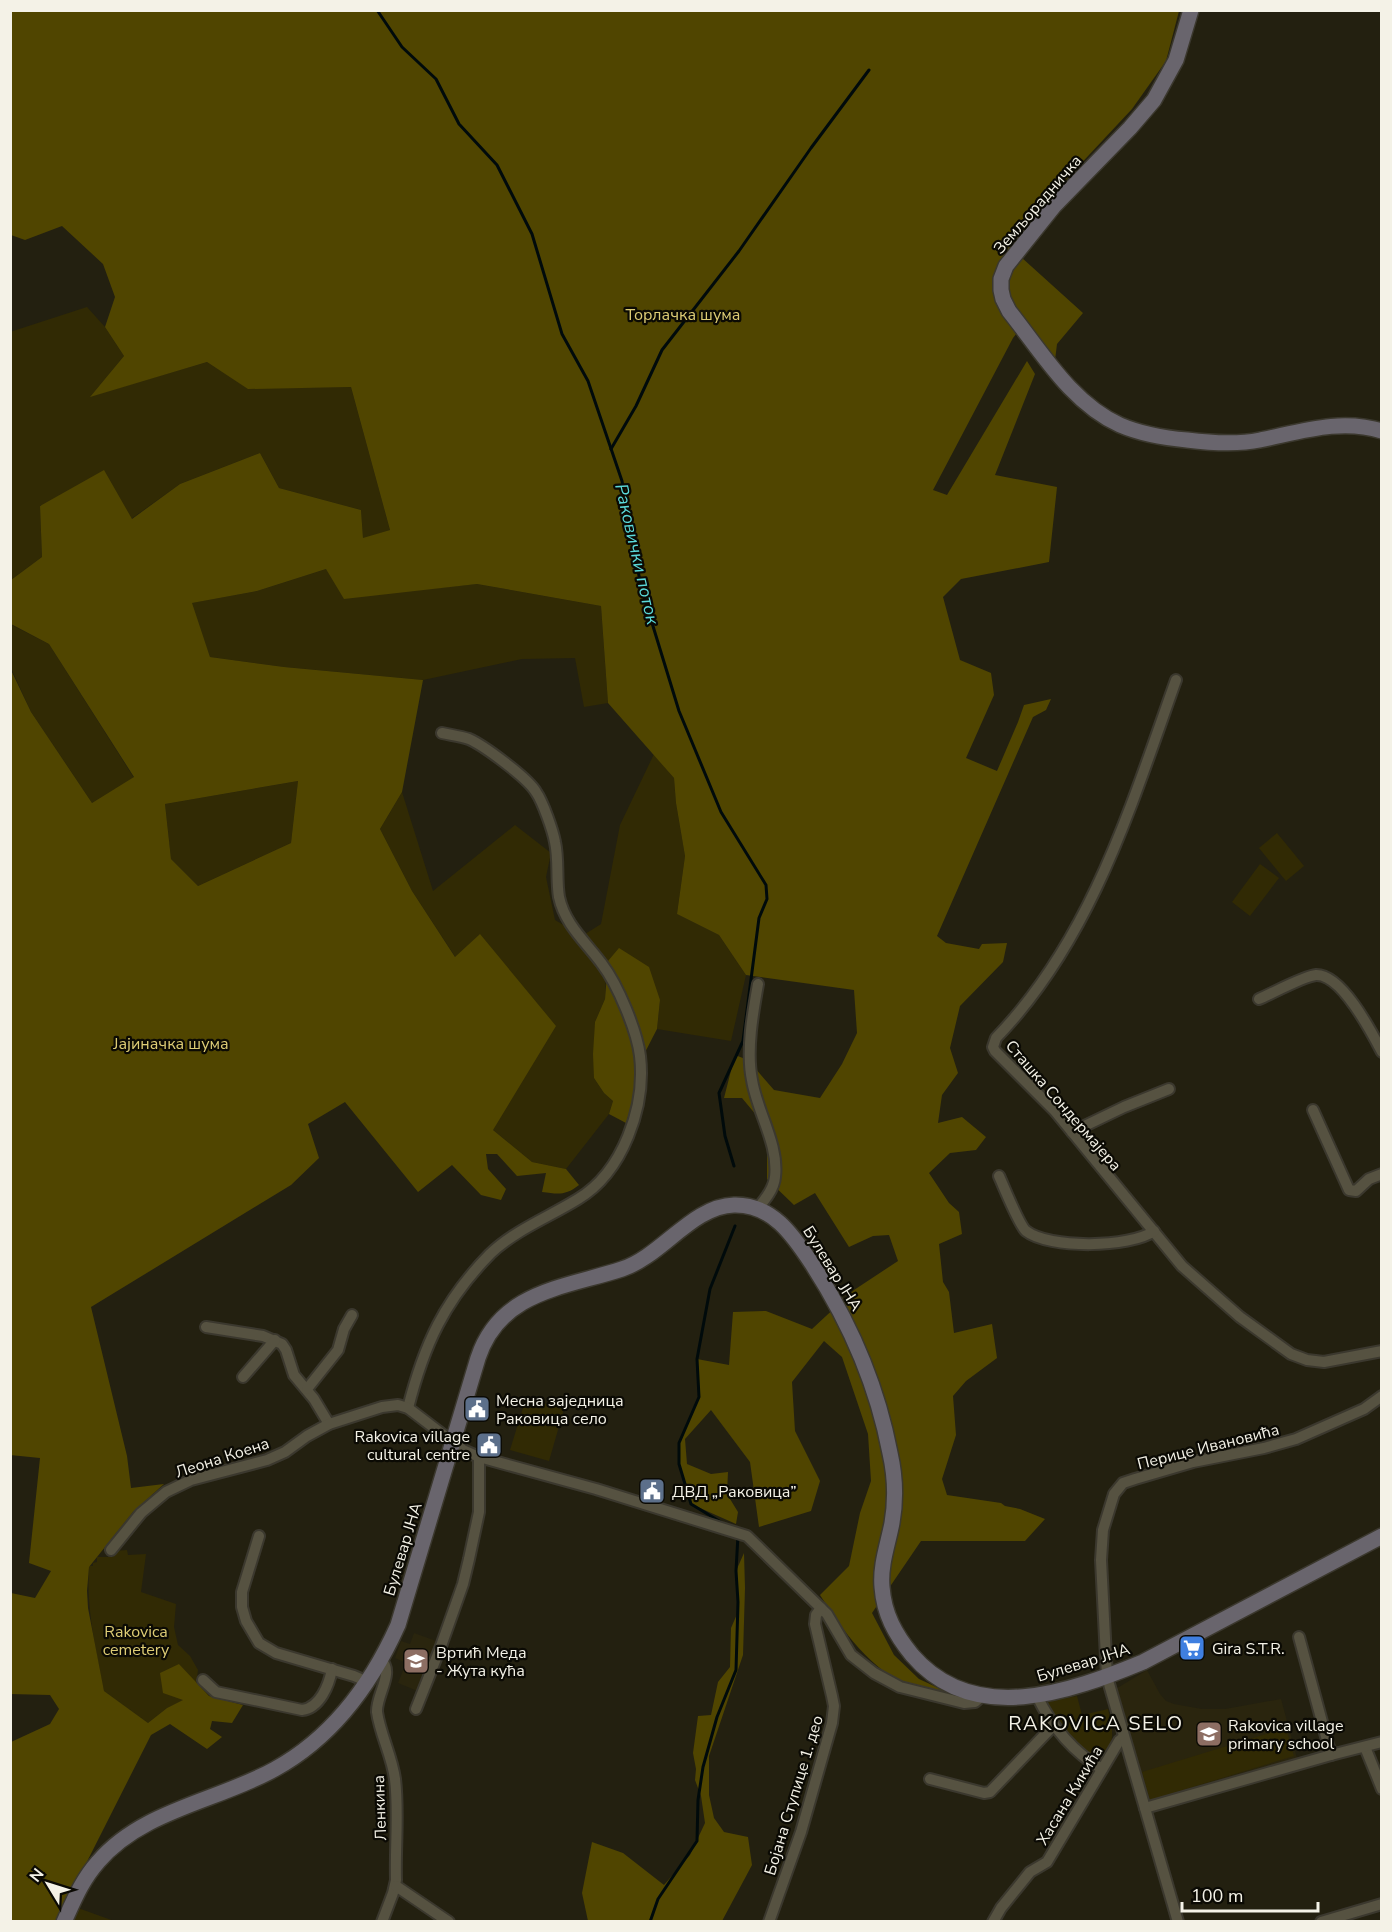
<svg xmlns="http://www.w3.org/2000/svg" width="1392" height="1932" viewBox="0 0 1392 1932" font-family="'Nunito Sans',sans-serif">
	<style>
		.built { fill: #2a250e }
		.green { fill: #312a04 }
		.forest { fill: #504500; fill-rule: evenodd }
		.lines { fill: none; stroke-linecap: round; stroke-linejoin: round }
		.stream { stroke: #000a0b; stroke-width: 3 }
		.street-casing { stroke: #3b382e; stroke-width: 14 }
		.secondary-casing { stroke: #3b382e; stroke-width: 18 }
		.street { stroke: #565241; stroke-width: 10 }
		.secondary { stroke: #69656d; stroke-width: 15 }
		.labels { text-anchor: middle; stroke-width: 4.5; stroke-linejoin: round; paint-order: stroke }
		.street-label { font-size: 16px; fill: #f4f2e7; stroke: #0b0a04 }
		.park-label { font-size: 16px; fill: #decd75; stroke: #0b0a04 }
		.poi-label { font-size: 16px; fill: #f4f2e7; stroke: #0b0a04; text-anchor: start }
		.water-label { font-size: 18px; font-style: italic; fill: #5bd9d9; stroke: #0b0a04 }
		.quarter-label { font-size: 20px; letter-spacing: 1.5px; fill: #f4f2e7; stroke: #0b0a04 }
	</style>
	<rect width="100%" height="100%" fill="#232010"/>
	<g class="built">
		<polygon points="414,1633 439,1642 420,1692 398,1683 406,1663 395,1658 401,1641 410,1644"/>
		<polygon points="1147,1670 1160,1694 1166,1701 1174,1704 1202,1709 1225,1709 1281,1699 1297,1758 1150,1800 1114,1690"/>
	</g>
	<g class="green">
		<polygon points="87,307 105,327 124,356 91,396 207,362 248,388 351,387 390,530 363,539 361,510 279,488 260,453 180,484 131,519 40,505 42,557 11,580 10,332"/>
		<polygon points="326,569 398,592 477,584 601,606 608,703 584,707 575,658 522,659 423,680 284,667 210,657 191,603 257,591"/>
		<polygon points="10,624 49,644 134,778 92,803 31,712 11,668"/>
		<polygon points="654,754 674,778 676,803 685,856 677,914 719,935 746,975 731,1041 657,1029 660,1000 606,975 605,999 595,1022 594,1078 604,1093 613,1101 609,1114 566,1169 532,1162 493,1130 479,935 456,958 412,891 380,829 402,792 433,891 515,825 551,853 546,877 555,920 582,936 601,924 620,825"/>
		<polygon points="298,781 291,843 198,886 171,859 165,804"/>
		<polygon points="1277,833 1304,866 1286,881 1259,848"/>
		<polygon points="1260,864 1279,878 1250,916 1232,902"/>
		<polygon points="526,1398 564,1409 549,1461 510,1450"/>
		<path d="M127,1550L128,1555L146,1554L141,1592L176,1604L174,1627L178,1645L190,1656L198,1670L196,1684L179,1664L184,1700L167,1708L148,1723L104,1691C96,1649 86,1609 89,1566H93V1563L97,1562V1557H113L115,1551Z"/>
		<path d="M1077,1696L1082,1715L1108,1709C1112,1728 1118,1745 1099,1758C1073,1754 1058,1722 1045,1702Z"/>
		<polygon points="1286,1728 1294,1756 1150,1800 1142,1772"/>
		<polygon points="78,1908 114,1921 73,1922"/>
	</g>
	<g class="forest">
		<path d="M11,11H1179L1166,61L1132,109L1045,202L1011,248L1083,313L1057,344L1054,368L1023,325L1013,338L933,490L947,495L1027,361L1035,374L995,475L1057,487L1049,562L961,579L943,597L960,660L991,673L994,695L966,758L997,771L1018,722L1024,705L1051,699L1046,710L1033,717L937,936L946,943L979,949L982,944L1007,943L1003,962L960,1006L950,1048L958,1073L942,1095L938,1123L962,1117L986,1137L976,1150L950,1153L929,1173L949,1203L959,1212L962,1234L939,1244L943,1282L949,1292L954,1333L992,1324L997,1358L966,1381L953,1396L956,1435L942,1479L947,1495L1001,1503L1005,1506L1020,1509L1045,1519L1025,1541H921L872,1613L894,1655L919,1679L945,1691L944,1694C934,1692 922,1690 912,1687C871,1671 843,1631 820,1595L849,1566L860,1513L871,1481L868,1434L842,1357L824,1341L792,1382L795,1431L820,1481L811,1511L759,1527L750,1462L711,1410L685,1439L687,1464L711,1474L728,1472L727,1494L738,1512L736,1524L691,1504L679,1464V1443L699,1397L697,1359L729,1365L733,1312L766,1311L812,1329L854,1290L898,1261L889,1235L873,1236L849,1247L815,1193L794,1205L767,1179V1128L742,1098H724L735,1055L748,1060L774,1090L820,1098L842,1064L857,1033L854,990L746,975L719,935L677,914L685,856L676,803L674,778L608,703L601,606L477,584L344,599L326,569L257,591L192,603L210,657L284,667L423,680L402,792L380,829L412,891L455,957L480,934L556,1026L493,1130L532,1162L566,1169L579,1185C565,1196 558,1194 542,1192L546,1173L517,1176L497,1154H486L488,1169L506,1189L501,1200L481,1195L452,1165L418,1192L345,1102L308,1124L319,1158L291,1185L91,1307L127,1456L131,1488L164,1484L133,1512L89,1567L87,1591L88,1608L104,1691L148,1723L167,1708L183,1700L163,1693L160,1673L179,1664L209,1696L243,1705L232,1723L212,1721L210,1729L222,1737L207,1749L170,1724L151,1735L57,1921H11V1742L50,1724L59,1709L50,1695L10,1694L11,1593L35,1598L51,1571L29,1563L40,1458L10,1455V668L31,712L92,803L134,777L49,644L11,624V580L42,557L40,506L104,470L132,519L180,484L260,453L279,488L361,510L363,538L390,530L351,387L248,389L207,362L90,397L124,356L105,327L115,297L103,264L62,226L25,240L11,235ZM298,781L291,843L198,886L171,859L165,804Z"/>
		<polygon points="619,948 649,967 660,1000 657,1029 638,1066 637,1088 626,1123 609,1114 613,1101 604,1093 594,1078 593,1054 595,1022 605,999 608,961"/>
		<polygon points="744,1553 745,1588 743,1655 709,1756 709,1795 714,1818 724,1832 748,1837 752,1865 722,1921 588,1921 582,1893 592,1842 623,1853 664,1885 690,1855 705,1823 701,1796 695,1780 696,1769 693,1753 698,1716 711,1715 718,1682 730,1667 731,1628 738,1612 736,1571"/>
	</g>
	<g class="lines">
		<g class="stream">
			<polyline points="377,10 402,47 436,79 459,124 497,165 532,234 562,334 588,381 622,481 641,587 679,711 721,812 766,885 767,899 759,918 743,1041 719,1093 725,1136 734,1166"/>
			<polyline points="611,449 636,406 662,350 739,251 811,148 869,70"/>
			<polyline points="724,1524 691,1504 679,1464 679,1443 699,1397 697,1359 710,1289 735,1226"/>
			<polyline points="650,1922 658,1899 697,1841 698,1800 703,1767 717,1717 736,1670 738,1602 736,1571 738,1535"/>
		</g>
		<defs>
			<g id="street">
				<path d="M1176,680C1131,806 1091,940 996,1038L993,1047L995,1051L1055,1111L1182,1266L1240,1317L1291,1354L1307,1360L1324,1362L1382,1351"/>
				<path d="M1259,999C1273,993 1304,976 1316,975C1342,974 1372,1033 1382,1052"/>
				<polyline points="1313,1110 1349,1190 1356,1191 1369,1179 1382,1174"/>
				<polyline points="1072,1132 1124,1107 1169,1089"/>
				<path d="M999,1176C1004,1187 1019,1225 1026,1231C1049,1249 1130,1248 1154,1231"/>
				<path d="M757,1209C765,1200 774,1189 775,1177C779,1144 757,1112 752,1080C746,1051 753,1012 758,984"/>
				<polyline points="206,1327 263,1336 282,1344 286,1350 294,1375 314,1399 329,1424"/>
				<polyline points="243,1377 275,1340"/>
				<polyline points="307,1389 338,1350 344,1329 352,1315"/>
				<path d="M408,1408C424,1345 444,1301 490,1254C515,1230 549,1217 578,1199C623,1172 646,1106 640,1056C637,1031 618,985 602,964C586,942 565,925 559,897C556,879 559,860 555,842C553,831 543,802 536,792C528,778 483,745 469,739C460,736 451,735 442,733"/>
				<polyline points="259,1536 242,1592 242,1607 246,1621 259,1643 276,1653 354,1676 368,1682"/>
				<polyline points="111,1550 141,1513 166,1492 191,1480 267,1460 285,1452 307,1436 329,1424 382,1407 398,1405 408,1408 463,1450 479,1457 596,1489 747,1536 827,1614 851,1655 874,1673 900,1687 964,1703 975,1702 983,1695"/>
				<polyline points="1299,1637 1331,1755"/>
				<path d="M381,1660C395,1672 376,1695 377,1712C380,1734 392,1756 395,1779C399,1812 395,1846 396,1880L393,1893L382,1922"/>
				<path d="M203,1680L216,1692L302,1710C320,1708 329,1685 332,1669"/>
				<path d="M1037,1696C1052,1727 1073,1752 1102,1769"/>
				<polyline points="416,1709 441,1646 463,1584 469,1559 479,1512 479,1457"/>
				<polyline points="1365,1747 1382,1789"/>
				<polyline points="930,1779 984,1793 990,1792 1054,1725"/>
				<polyline points="1145,1808 1331,1755 1382,1742"/>
				<polyline points="396,1886 449,1922"/>
				<polyline points="769,1922 801,1832 832,1723 834,1706 832,1696 815,1624 816,1615 821,1608"/>
				<polyline points="993,1922 1001,1908 1030,1872 1047,1862 1119,1741 1124,1737"/>
				<polyline points="1178,1922 1107,1677 1101,1560 1103,1530 1114,1494 1123,1483 1135,1479 1193,1462 1264,1448 1296,1439 1364,1409 1382,1396"/>
				<polyline points="1321,1922 1382,1904"/>
			</g>
			<g id="secondary">
				<path d="M1191,10L1176,60L1154,100L1130,128L1054,206L1006,266L1001,279V290L1003,299L1009,311C1041,351 1071,403 1120,425C1141,434 1164,438 1187,440C1211,443 1236,445 1260,440C1300,432 1340,418 1382,431"/>
				<path d="M64,1922C74,1900 82,1880 98,1862C142,1810 218,1801 275,1769C333,1737 371,1685 398,1625L478,1358C500,1291 564,1288 622,1269C662,1256 692,1206 734,1205C772,1204 793,1235 812,1264C849,1321 877,1385 890,1453C895,1475 896,1500 892,1523C888,1544 880,1565 882,1587C884,1614 895,1634 912,1655C974,1727 1070,1692 1143,1662L1382,1536"/>
			</g>
		</defs>
		<use href="#street" class="street-casing"/>
		<use href="#secondary" class="secondary-casing"/>
		<use href="#street" class="street"/>
		<use href="#secondary" class="secondary"/>
	</g>
	<defs>
		<symbol id="civic-square" viewBox="-11 -11 22 22"><rect x="-9" y="-9" width="18" height="18" rx="4" fill="#5c6f8a" stroke="#0b0a04"/><path d="M-.6-6.5H3V-4.5H.6V-3L4-1V1h2V6H-6V1h2V-1L-.6-3ZM-1.2 2.5V6h2.4V2.5Z" fill="#fff"/></symbol>
		<symbol id="supermarket-square" viewBox="-11 -11 22 22"><rect x="-9" y="-9" width="18" height="18" rx="4" fill="#3f7fe0" stroke="#0b0a04"/><path d="M-6-5.5h2.5l.6 2H6L4.5 2H-2.5L-4.4-4H-6ZM-1.5 3.2a1.3 1.3 0 1 0 .1 0ZM3 3.2a1.3 1.3 0 1 0 .1 0Z" fill="#fff"/></symbol>
		<symbol id="school-square" viewBox="-11 -11 22 22"><rect x="-9" y="-9" width="18" height="18" rx="4" fill="#8d6e63" stroke="#0b0a04"/><path d="M0-5L7-2L0 1L-7-2ZM-4 1L0 2.5L4 1V4Q0 6-4 4Z" fill="#fff"/></symbol>
	</defs>
	<g fill-rule="evenodd">
		<use href="#civic-square" x="462" y="1394" width="30" height="30"/>
		<use href="#civic-square" x="474" y="1430" width="30" height="30"/>
		<use href="#civic-square" x="637" y="1476" width="30" height="30"/>
		<use href="#supermarket-square" x="1177" y="1633" width="30" height="30"/>
		<use href="#school-square" x="401" y="1646" width="30" height="30"/>
		<use href="#school-square" x="1194" y="1719" width="30" height="30"/>
	</g>
	<g class="labels">
		<g class="street-label">
			<text transform="translate(1037 204) rotate(-49)" y="6">Земљорадничка</text>
			<text transform="translate(1064 1105) rotate(49)" y="6">Сташка Сондермајера</text>
			<text transform="translate(833 1268) rotate(58)" y="6">Булевар ЈНА</text>
			<text transform="translate(1208 1446) rotate(-14)" y="6">Перице Ивановића</text>
			<text transform="translate(222 1457) rotate(-18)" y="6">Леона Коена</text>
			<text transform="translate(402 1549) rotate(-73)" y="6">Булевар ЈНА</text>
			<text transform="translate(1083 1662) rotate(-17)" y="6">Булевар ЈНА</text>
			<text transform="translate(793 1795) rotate(-73)" y="6">Бојана Ступице 1. део</text>
			<text transform="translate(1069 1795) rotate(-59)" y="6">Хасана Кикића</text>
			<text transform="translate(379 1808) rotate(-92)" y="6">Ленкина</text>
		</g>
		<g class="park-label">
			<text x="683" y="320">Торлачка шума</text>
			<text x="171" y="1049">Јајиначка шума</text>
			<text x="136" y="1637">Rakovica<tspan x="136" dy="18">cemetery</tspan></text>
		</g>
		<g class="poi-label">
			<text x="496" y="1406">Месна заједница<tspan x="496" dy="18">Раковица село</tspan></text>
			<text x="470" y="1442" text-anchor="end">Rakovica village<tspan x="470" dy="18">cultural centre</tspan></text>
			<text x="672" y="1497">ДВД „Раковица”</text>
			<text x="1212" y="1654">Gira S.T.R.</text>
			<text x="436" y="1658">Вртић Меда<tspan x="436" dy="18">- Жута кућа</tspan></text>
			<text x="1228" y="1731">Rakovica village<tspan x="1228" dy="18">primary school</tspan></text>
		</g>
		<g class="water-label">
			<text transform="translate(637 554) rotate(77)" y="6">Раковички поток</text>
		</g>
		<g class="quarter-label">
			<text x="1096" y="1730">RAKOVICA SELO</text>
		</g>
	</g>
	<rect width="1392" height="1932" fill="none" stroke="#f4f2e7" stroke-width="24"/>
	<g transform="translate(48 1884) rotate(308)" stroke="#0b0a04" stroke-width="4.5" paint-order="stroke">
	<path d="M0-4.5L10 22L0 15L-10 22Z" fill="#f4f2e7"/>
	<text y="-9" font-size="16" font-weight="bold" text-anchor="middle" fill="#f4f2e7">N</text>
	</g>
	<path d="M1182 1902v9h136v-9" fill="none" stroke="#f4f2e7" stroke-width="3"/>
	<text x="1191" y="1902" font-size="18" fill="#f4f2e7" stroke="#0b0a04" stroke-width="4.5" paint-order="stroke">100 m</text>
</svg>
